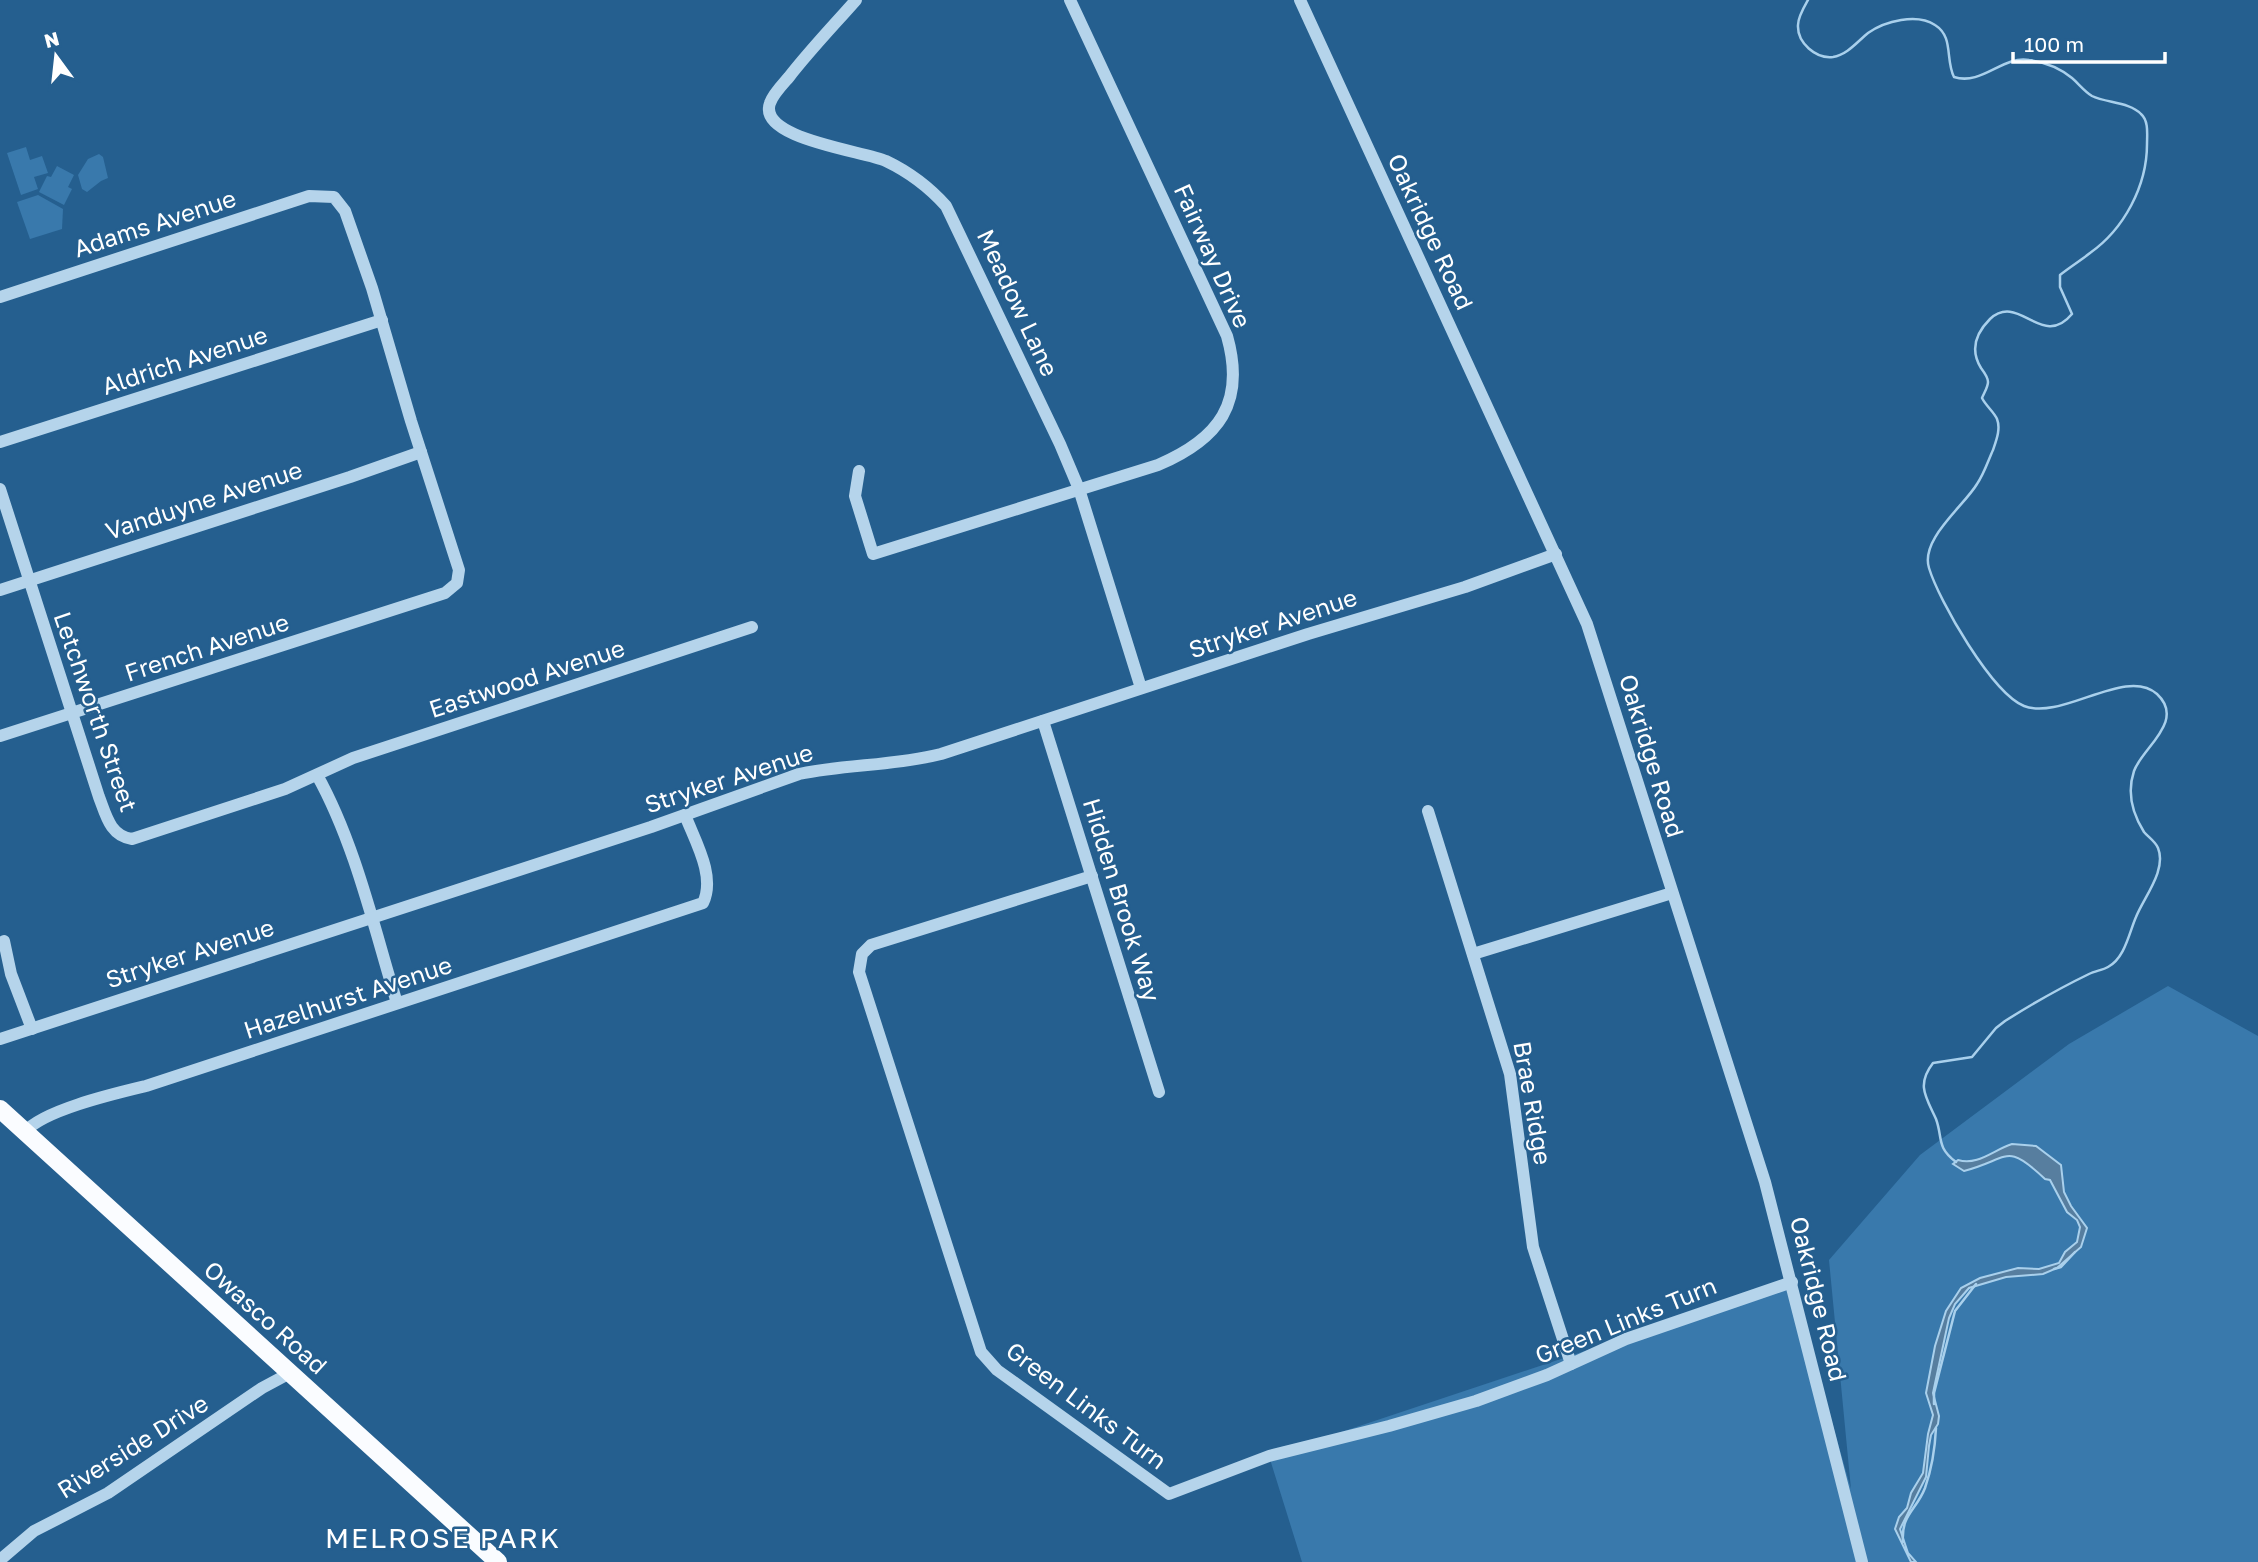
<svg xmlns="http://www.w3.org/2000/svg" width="2258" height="1562" viewBox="0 0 2258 1562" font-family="'Golos Text',sans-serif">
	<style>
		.green { fill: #3979ac }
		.water { fill: #577e9f; stroke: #a9d0ec; stroke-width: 2 }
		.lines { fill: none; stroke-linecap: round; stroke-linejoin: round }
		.stream { stroke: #a9d0ec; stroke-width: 2.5 }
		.minor { stroke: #b5d4eb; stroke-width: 12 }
		.major { stroke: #fafcff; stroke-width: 18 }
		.labels { text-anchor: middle; stroke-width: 5; stroke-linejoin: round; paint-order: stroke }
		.street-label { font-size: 24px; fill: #fff; stroke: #255f8f }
		.quarter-label { font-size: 28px; letter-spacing: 2px; fill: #fff; stroke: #255f8f }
	</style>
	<rect width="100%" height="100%" fill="#255f8f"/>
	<g class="green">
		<polygon points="26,147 30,160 42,156 48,173 34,177 38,189 21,195 7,153"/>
		<polygon points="99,154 103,157 108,178 101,181 87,192 82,189 78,175 88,159"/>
		<polygon points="57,166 74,175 68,187 72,189 64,205 39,192 47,176 51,177"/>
		<polygon points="38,195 63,209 62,229 30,239 17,202"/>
		<polygon points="2168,986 2258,1036 2258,1562 1302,1562 1269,1456 1792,1282 1851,1489 1829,1260 1920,1155 2069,1044"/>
	</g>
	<path class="water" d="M2012,1144L2036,1146L2061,1165L2064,1192L2071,1206L2087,1228L2081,1247L2057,1268L2043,1274L2006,1277L1969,1288L1955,1304L1949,1318L1933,1393L1939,1416L1938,1424L1931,1435L1929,1446L1926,1477L1900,1529L1908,1553L1916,1562H1911L1895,1529L1899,1517L1907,1508L1911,1493L1923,1473L1928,1434L1933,1415L1926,1393L1935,1346L1946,1311L1961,1288L1980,1278L2018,1268L2039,1269L2059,1263L2065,1252L2077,1242L2080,1227L2077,1220L2067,1212L2050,1180L2045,1179C2005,1141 2010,1159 1964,1171L1953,1164L1958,1160C1978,1166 1993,1150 2012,1144Z"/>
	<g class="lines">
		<g class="stream">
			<path d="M1808,0C1804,7 1798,17 1798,25C1797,43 1816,59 1833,57C1847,55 1858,41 1868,33C1885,21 1917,13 1935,25C1954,37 1945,59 1954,77C1982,86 2003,55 2029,60C2044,62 2060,68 2072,78C2079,84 2084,91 2092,96C2106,103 2130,102 2141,114C2149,121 2147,135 2147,144C2147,186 2124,229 2090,253C2080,261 2070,267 2060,275V287L2072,314C2042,350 2019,292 1990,319C1976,333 1970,350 1981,368C1984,372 1988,377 1988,382C1988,387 1984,393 1982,398C1986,406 1994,412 1997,419C2001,429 1996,441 1993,450C1988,461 1984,474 1977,484C1964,506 1920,539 1929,568C1939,601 1992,693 2024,706C2062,721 2126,666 2157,694C2186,721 2142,748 2134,771C2127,792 2132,813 2144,832C2148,837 2155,841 2158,848C2167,870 2144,897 2136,917C2129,933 2125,958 2108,967C2103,970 2095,971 2089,974C2060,988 2032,1004 2005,1021L1996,1028L1972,1057L1933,1063C1916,1085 1926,1097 1936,1119C1943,1138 1936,1147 1956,1162"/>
			<polyline points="2054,1269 2061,1267 2075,1252"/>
			<polyline points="1934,1404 1934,1393 1955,1311 1976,1284"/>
			<path d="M1903,1542C1901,1514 1916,1511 1925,1488C1932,1468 1935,1449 1936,1428"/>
		</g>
		<g class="minor">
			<path d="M856,0C834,25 810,50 789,77C783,84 773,94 770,103C757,139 864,151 886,161C909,172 929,187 946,206L1060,444L1079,489L1141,688"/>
			<polyline points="1300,0 1587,624 1765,1182 1862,1562"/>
			<polyline points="0,297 309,196 334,197 345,211 372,288 411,421 459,570 457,583 445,593 0,736"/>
			<polyline points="0,442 382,320"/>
			<path d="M859,471L855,496L873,554L1158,465C1219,439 1246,403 1227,336L1070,0"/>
			<path d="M0,489L99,797C106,815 110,836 132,839L285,789L353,758L752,627"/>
			<polyline points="0,590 350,477 421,452"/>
			<polyline points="1043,721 1159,1092"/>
			<path d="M317,775C355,843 374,928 397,1003"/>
			<polyline points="1428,811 1510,1074 1533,1247 1571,1364"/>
			<polyline points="1092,876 871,945 862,954 859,972 981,1352 997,1370 1169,1494 1269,1456 1389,1426 1476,1401 1547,1375 1626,1339 1792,1282"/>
			<polyline points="4,941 11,974 32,1029"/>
			<polyline points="1473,954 1672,893"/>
			<path d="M0,1039L651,827L799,774C846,764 894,766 941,754L1308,634L1465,587L1556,554"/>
			<path d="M25,1132C43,1110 117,1093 146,1086L703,903C716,876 695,841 685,815"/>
			<polyline points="0,1560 34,1531 108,1493 262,1388 290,1373"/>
		</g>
		<polyline class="major" points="0,1109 498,1562"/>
	</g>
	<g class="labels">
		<g class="street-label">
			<text transform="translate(155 224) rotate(-18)" y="8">Adams Avenue</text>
			<text transform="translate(1430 232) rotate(65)" y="8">Oakridge Road</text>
			<text transform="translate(1212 256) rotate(66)" y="8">Fairway Drive</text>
			<text transform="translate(1017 303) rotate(65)" y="8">Meadow Lane</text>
			<text transform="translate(185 361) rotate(-18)" y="8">Aldrich Avenue</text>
			<text transform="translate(204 501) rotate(-18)" y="8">Vanduyne Avenue</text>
			<text transform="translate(1273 624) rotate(-18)" y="8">Stryker Avenue</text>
			<text transform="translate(207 648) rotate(-18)" y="8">French Avenue</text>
			<text transform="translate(527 679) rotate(-18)" y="8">Eastwood Avenue</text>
			<text transform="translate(95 712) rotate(71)" y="8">Letchworth Street</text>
			<text transform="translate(1651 756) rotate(73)" y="8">Oakridge Road</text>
			<text transform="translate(729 779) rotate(-18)" y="8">Stryker Avenue</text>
			<text transform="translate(1121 900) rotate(73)" y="8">Hidden Brook Way</text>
			<text transform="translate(190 954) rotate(-18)" y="8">Stryker Avenue</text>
			<text transform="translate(348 998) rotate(-18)" y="8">Hazelhurst Avenue</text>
			<text transform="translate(1532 1103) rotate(80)" y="8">Brae Ridge</text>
			<text transform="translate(1818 1299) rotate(76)" y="8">Oakridge Road</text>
			<text transform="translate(265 1318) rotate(42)" y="8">Owasco Road</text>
			<text transform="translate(1626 1321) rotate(-22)" y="8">Green Links Turn</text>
			<text transform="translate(1086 1406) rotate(37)" y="8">Green Links Turn</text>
			<text transform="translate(133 1447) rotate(-32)" y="8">Riverside Drive</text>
		</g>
		<g class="quarter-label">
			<text x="443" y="1548">MELROSE PARK</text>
		</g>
	</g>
	<g transform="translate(56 56) rotate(345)" stroke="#255f8f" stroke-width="5" paint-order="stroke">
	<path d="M0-5L12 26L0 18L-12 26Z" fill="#ffffff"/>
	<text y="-10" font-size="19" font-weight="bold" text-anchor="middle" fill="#ffffff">N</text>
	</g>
	<path d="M2013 52v10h152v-10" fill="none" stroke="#ffffff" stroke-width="3.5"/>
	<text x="2024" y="52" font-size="21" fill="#ffffff" stroke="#255f8f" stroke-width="5" paint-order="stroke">100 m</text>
</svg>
